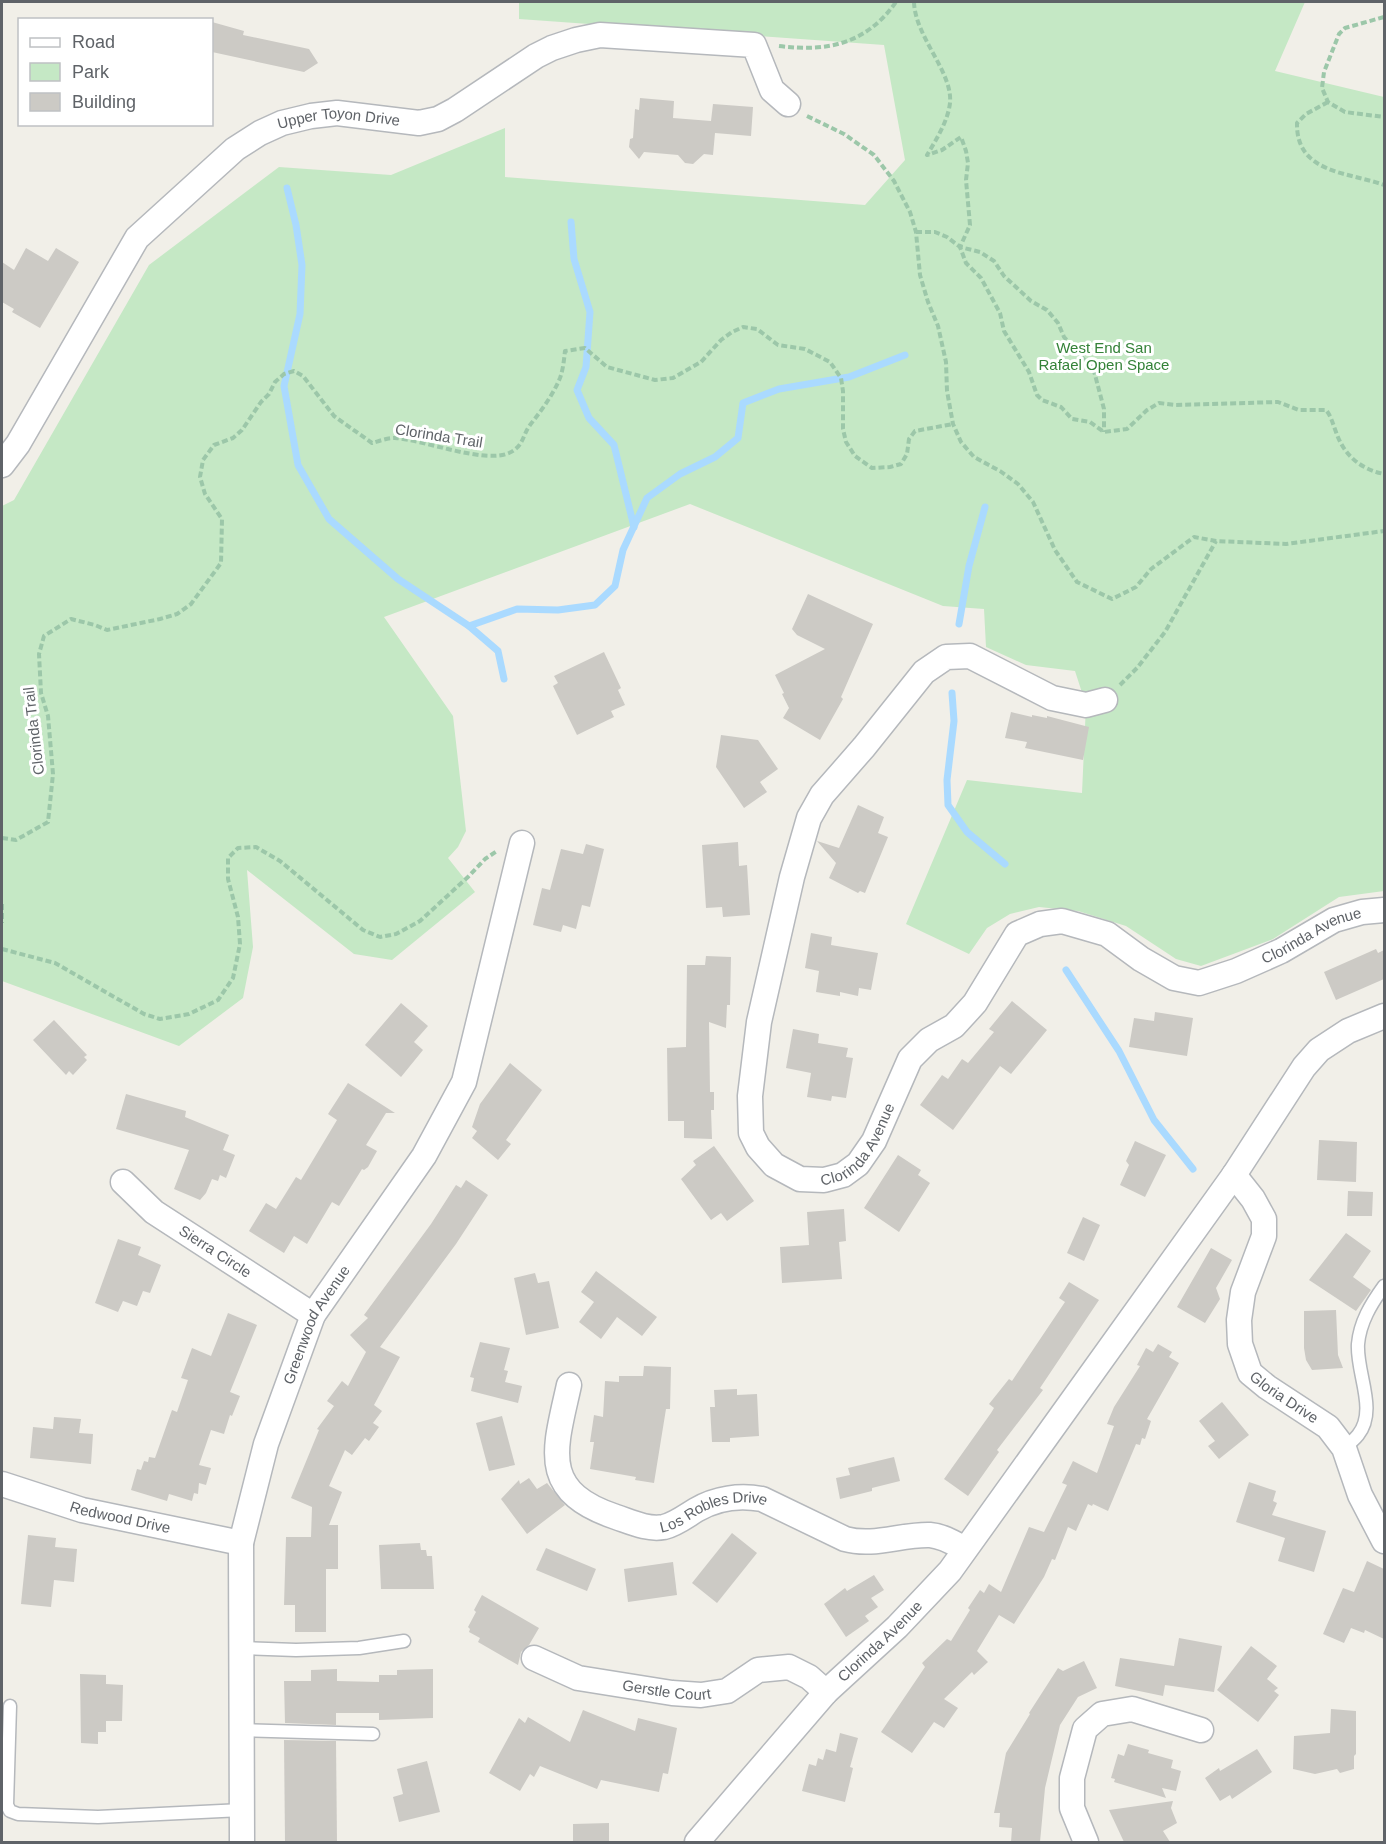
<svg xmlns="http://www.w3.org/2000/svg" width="1386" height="1844" viewBox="0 0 1386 1844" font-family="Arial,sans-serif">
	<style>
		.green { fill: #c5e8c5 }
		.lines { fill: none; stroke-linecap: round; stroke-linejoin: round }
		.stream { stroke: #aadaff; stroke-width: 7 }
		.building { fill: #cccac5 }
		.service-casing { stroke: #b5b8bc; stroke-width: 15 }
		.minor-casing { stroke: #b5b8bc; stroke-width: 27 }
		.path { stroke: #9cc7a9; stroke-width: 4; stroke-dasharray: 6 3; stroke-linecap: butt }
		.service { stroke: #fff; stroke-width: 12 }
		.minor { stroke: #fff; stroke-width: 24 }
		.labels { text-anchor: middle; stroke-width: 6; stroke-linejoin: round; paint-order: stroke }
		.street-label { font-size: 15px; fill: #5f6368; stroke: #fff }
		.park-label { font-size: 15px; fill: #348238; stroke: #fff }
	</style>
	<rect width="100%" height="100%" fill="#f1efe8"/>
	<polygon class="green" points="519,2 1305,2 1275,71 1384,97 1384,891 1339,897 1273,939 1201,966 1176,959 1126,926 1078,911 1039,907 1010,914 987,928 969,954 906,924 967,780 1082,793 1086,705 1075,671 1026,665 986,647 984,609 943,606 690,504 384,617 453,716 466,831 458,847 448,858 475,892 392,960 354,954 247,870 253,947 243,998 179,1046 2,981 2,506 14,500 149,265 279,167 391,175 505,128 505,177 865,205 905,160 884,45 519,19"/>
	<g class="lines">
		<g class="stream">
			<polyline points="287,188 296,225 302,265 300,314 284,386 298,465 329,519 398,579 469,626 498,651 504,679"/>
			<polyline points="571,222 574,259 590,312 586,367 577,390 589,418 614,445 634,527"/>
			<polyline points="959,624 969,566 985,507"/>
			<polyline points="469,626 517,609 558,610 595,605 615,586 623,550 647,498 680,474 715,457 738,438 743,403 779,389 849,377 905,355"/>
			<polyline points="952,693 954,721 947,780 948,805 967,832 1005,864"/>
			<polyline points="1066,970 1119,1051 1154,1120 1193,1169"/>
		</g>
	</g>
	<g class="building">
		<polygon points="212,22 244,31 243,35 309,49 318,63 304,72 212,52"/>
		<polygon points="640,98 674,101 673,118 711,121 713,104 753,107 751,136 715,133 713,155 704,154 693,164 685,163 678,155 644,152 639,159 629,147 630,139 633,138 635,109 639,110"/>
		<polygon points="26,248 48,261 56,248 79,262 40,328 12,312 14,309 2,302 2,262 14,270"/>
		<polygon points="808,594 873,624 841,697 843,699 820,740 783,718 789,708 782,694 784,693 775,675 825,649 797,635 792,629"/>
		<polygon points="604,652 621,688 618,690 625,705 611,711 614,717 577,735 553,686 558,683 554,676"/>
		<polygon points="1011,712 1032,717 1032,715 1047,718 1047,716 1089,727 1083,760 1025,748 1027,742 1005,738"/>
		<polygon points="721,735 758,740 778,769 760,782 767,792 744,808 716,767"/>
		<polygon points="858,805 884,817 878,833 888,837 865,893 860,891 858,893 829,878 836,863 817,841 839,848"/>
		<polygon points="738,842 739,866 747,865 750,915 723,917 722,907 706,908 702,845"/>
		<polygon points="586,844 604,849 590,907 582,905 576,929 563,925 561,932 533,925 542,888 550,890 561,849 583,854"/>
		<polygon points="811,933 832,937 831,945 878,953 871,990 859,988 858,996 840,992 840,996 816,992 819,971 805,968"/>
		<polygon points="1376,949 1378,953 1384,950 1384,979 1336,1000 1324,972"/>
		<polygon points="706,956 731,957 730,1005 727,1005 726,1028 709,1022 710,1092 714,1092 714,1110 711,1110 712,1139 684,1138 684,1121 668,1121 667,1048 686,1047 687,965 705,965"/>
		<polygon points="1012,1001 1047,1030 1011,1074 1000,1066 953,1130 920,1105 942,1075 948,1079 962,1059 968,1063 994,1032 989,1029"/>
		<polygon points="401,1003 428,1026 414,1042 423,1050 401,1077 365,1045"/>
		<polygon points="1155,1012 1193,1018 1187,1056 1129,1047 1134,1018 1154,1021"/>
		<polygon points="54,1020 87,1055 84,1057 87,1060 73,1075 69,1071 66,1075 33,1040"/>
		<polygon points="793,1029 819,1034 818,1043 848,1048 846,1057 853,1058 846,1098 832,1096 831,1101 807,1097 811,1073 786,1068"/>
		<polygon points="510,1063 542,1090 506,1140 511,1144 498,1160 472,1138 477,1131 472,1127 480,1104"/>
		<polygon points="348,1083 395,1113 386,1113 366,1145 377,1151 368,1167 364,1170 362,1169 339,1206 332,1202 307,1244 294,1236 284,1253 249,1231 266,1203 276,1209 296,1177 301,1180 337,1120 328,1114"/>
		<polygon points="126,1094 186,1111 185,1117 229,1135 223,1150 235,1155 226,1178 220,1175 218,1181 212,1179 206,1193 200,1200 174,1189 189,1150 116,1129"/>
		<polygon points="1319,1140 1357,1142 1356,1182 1317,1180"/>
		<polygon points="1135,1141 1166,1155 1145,1197 1120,1185 1129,1165 1126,1161"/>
		<polygon points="714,1146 754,1201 727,1221 721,1213 711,1220 681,1179 696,1165 693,1161"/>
		<polygon points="898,1155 921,1170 918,1175 930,1183 899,1232 864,1208"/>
		<polygon points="466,1180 488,1195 456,1244 380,1347 400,1357 374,1405 382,1411 373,1423 379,1427 369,1441 365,1438 352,1455 345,1450 329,1486 342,1492 329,1525 338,1525 338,1569 326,1569 326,1632 295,1632 295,1605 284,1605 286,1537 311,1537 312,1507 291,1498 319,1430 317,1429 334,1406 327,1401 342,1381 348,1386 366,1352 350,1335 368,1318 364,1315 431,1224 456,1185 461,1188"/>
		<polygon points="1348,1191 1373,1192 1372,1216 1347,1216"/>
		<polygon points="844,1209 846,1241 839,1242 842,1279 782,1283 780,1247 809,1245 807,1212"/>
		<polygon points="1083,1217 1100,1225 1084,1261 1067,1253"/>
		<polygon points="1346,1233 1371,1251 1353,1277 1371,1290 1356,1311 1309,1280"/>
		<polygon points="118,1239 141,1247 138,1255 161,1265 150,1293 143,1291 137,1306 123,1301 118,1312 95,1303"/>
		<polygon points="1211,1248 1232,1260 1216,1288 1220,1299 1205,1323 1177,1307"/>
		<polygon points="596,1271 657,1317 642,1336 617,1317 601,1339 579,1322 594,1302 581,1292"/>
		<polygon points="535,1273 538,1283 549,1281 559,1328 526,1335 514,1278"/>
		<polygon points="1069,1282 1099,1300 1040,1388 1043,1390 997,1450 999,1452 968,1496 944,1479 991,1413 994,1408 989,1404 1009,1379 1012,1381 1065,1302 1059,1298"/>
		<polygon points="1336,1310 1338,1355 1343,1368 1312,1370 1306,1360 1304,1348 1304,1311"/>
		<polygon points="228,1313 257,1325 230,1392 240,1396 232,1416 230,1415 224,1434 211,1430 199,1465 211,1468 206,1485 199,1483 198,1494 194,1493 192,1501 169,1494 167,1501 131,1490 137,1469 141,1470 144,1461 148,1462 149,1457 155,1458 172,1410 177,1412 188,1380 181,1378 192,1348 211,1356"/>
		<polygon points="480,1342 510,1348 504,1370 508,1371 505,1382 522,1386 518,1403 471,1391 474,1378 470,1377"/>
		<polygon points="1158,1344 1172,1352 1169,1357 1179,1363 1147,1419 1151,1421 1145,1439 1142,1438 1140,1445 1136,1444 1108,1511 1093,1504 1092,1506 1088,1504 1076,1531 1068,1527 1055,1560 1052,1559 1044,1577 1014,1624 999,1615 977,1651 988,1662 974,1675 972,1672 944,1699 958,1708 944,1728 934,1722 912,1753 881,1732 925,1667 922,1663 947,1639 951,1641 970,1610 968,1608 980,1590 984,1593 989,1584 1001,1592 1029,1527 1044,1532 1067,1485 1062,1483 1073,1461 1097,1473 1114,1426 1107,1424 1114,1407 1140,1366 1137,1365 1146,1348 1153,1352"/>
		<polygon points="644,1366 671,1367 670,1409 666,1409 654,1483 635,1480 636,1477 590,1469 594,1442 590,1442 594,1415 603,1417 605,1381 619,1382 619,1376 643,1376"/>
		<polygon points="737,1389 737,1395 757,1394 759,1436 730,1438 730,1442 712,1442 710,1407 715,1407 714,1390"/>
		<polygon points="1222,1402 1249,1435 1219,1459 1208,1446 1215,1441 1199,1421"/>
		<polygon points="502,1416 515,1465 489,1471 476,1423"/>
		<polygon points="54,1417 81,1419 79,1433 93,1434 91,1464 30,1458 33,1427 53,1429"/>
		<polygon points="894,1457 900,1481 872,1488 872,1491 840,1499 836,1478 850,1475 848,1468"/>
		<polygon points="529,1478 537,1489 547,1483 565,1505 527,1534 501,1499 519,1480 520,1484"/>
		<polygon points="1249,1482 1276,1491 1273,1501 1277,1503 1272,1515 1326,1531 1314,1572 1278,1561 1285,1538 1236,1522"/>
		<polygon points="732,1533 757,1553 717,1603 692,1583"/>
		<polygon points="28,1535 56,1538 55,1547 77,1549 74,1582 54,1580 51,1607 21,1604"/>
		<polygon points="420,1543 421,1550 426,1550 427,1556 432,1556 434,1589 381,1589 379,1545"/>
		<polygon points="546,1548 596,1569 587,1591 536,1570"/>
		<polygon points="1367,1561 1384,1569 1384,1639 1365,1630 1364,1633 1351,1628 1344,1643 1323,1634 1343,1588 1354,1592"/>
		<polygon points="673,1562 677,1595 628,1602 624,1569"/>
		<polygon points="874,1575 884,1590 871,1598 878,1607 865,1616 869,1621 846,1637 824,1604 845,1588 847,1591"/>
		<polygon points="482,1595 539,1628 529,1645 521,1652 518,1665 478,1642 480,1638 469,1632 470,1629 468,1627 476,1612 474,1610"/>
		<polygon points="1179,1638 1222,1646 1214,1692 1165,1685 1163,1696 1115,1686 1120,1658 1174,1666"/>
		<polygon points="1251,1646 1277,1666 1267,1679 1278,1688 1274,1691 1279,1695 1258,1722 1217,1690"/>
		<polygon points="1084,1661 1097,1688 1078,1697 1060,1725 1045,1788 1040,1842 1011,1842 1012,1828 999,1827 1000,1813 994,1813 1006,1753 1030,1714 1029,1713 1058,1668 1063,1671"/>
		<polygon points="337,1669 337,1681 379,1682 379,1675 397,1675 397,1670 433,1669 433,1718 379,1720 379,1713 336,1713 336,1725 285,1723 284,1681 311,1681 311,1670"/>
		<polygon points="80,1674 106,1675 106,1684 123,1685 122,1721 106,1721 106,1732 98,1732 98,1744 81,1743"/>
		<polygon points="1331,1709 1356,1711 1356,1754 1354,1756 1354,1769 1340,1773 1337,1769 1315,1774 1293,1769 1294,1736 1330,1733"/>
		<polygon points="583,1710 635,1731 638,1718 677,1728 668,1774 663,1773 659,1792 601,1780 597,1789 540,1766 534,1777 530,1774 520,1791 489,1773 519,1718 525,1723 528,1717 570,1742"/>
		<polygon points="840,1733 858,1738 850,1767 853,1768 845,1802 802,1791 809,1764 816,1766 818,1758 823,1760 826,1749 836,1752"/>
		<polygon points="284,1740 336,1741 337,1842 285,1842"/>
		<polygon points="1128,1744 1149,1750 1148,1753 1173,1760 1171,1768 1181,1771 1176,1791 1162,1788 1166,1798 1114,1782 1115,1779 1111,1778 1118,1754 1124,1756"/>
		<polygon points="1257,1749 1272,1772 1232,1799 1230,1795 1220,1801 1205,1778 1219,1768 1220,1771"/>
		<polygon points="427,1761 440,1812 399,1822 393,1797 403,1794 397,1769"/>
		<polygon points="1173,1801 1171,1808 1177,1823 1163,1831 1170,1842 1124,1842 1109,1810"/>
		<polygon points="609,1823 609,1842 573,1842 573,1824"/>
	</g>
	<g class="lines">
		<defs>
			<g id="service">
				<path d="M1344,1448C1349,1444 1354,1440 1358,1435C1378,1410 1356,1373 1358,1344C1360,1322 1371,1304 1384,1286"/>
				<polyline points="241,1648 296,1650 359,1648 404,1641"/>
				<polyline points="10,1706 7,1805 10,1811 18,1814 98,1817 242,1810"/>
				<polyline points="240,1730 373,1734"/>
			</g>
			<g id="minor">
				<path id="s1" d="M2,465L18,444L137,238L235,149L260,133L282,123L311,116L337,113L419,123L438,119L455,110L536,56L552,48L576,40L600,35L754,45L772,90L788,104"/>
				<path id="s2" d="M1105,700L1086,705L1052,698L970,656L946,657L924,672L864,747L822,795L809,818L792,877L759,1022L750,1096L751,1133L758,1147L774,1165L800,1179L824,1180L843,1175L858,1164L874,1141L910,1059L929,1040L954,1026L975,1003L1017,934L1040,924L1062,921L1107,934L1141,959L1174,978L1199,983L1236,971L1281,951L1334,920L1362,912L1384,910"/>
				<path id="s3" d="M1234,1175L1253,1199L1264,1219V1236L1243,1292L1239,1320L1240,1344L1250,1373L1267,1387L1328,1427L1344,1448L1360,1495L1384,1541"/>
				<path id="s4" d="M123,1182L154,1212L313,1315"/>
				<path id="s5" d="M569,1385C555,1449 538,1491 616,1517C631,1522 647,1530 664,1527C676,1524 686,1516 696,1510C716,1498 740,1495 762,1499L845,1539C874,1547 901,1534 930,1535C943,1536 954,1543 965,1549"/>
				<path id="s6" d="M2,1484L82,1510L241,1543"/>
				<path id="s7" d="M534,1658L578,1678L672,1693L701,1695L727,1691L758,1670L789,1667L809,1677L826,1692"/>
				<path id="s8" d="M242,1842L241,1543L266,1444L313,1315L424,1156L464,1082L522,843"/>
				<path id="s9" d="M697,1842L826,1692L897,1627L950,1571L1234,1175L1304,1067L1319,1050L1348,1031L1384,1016"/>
				<polyline points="1086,1842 1072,1808 1072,1778 1085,1729 1102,1714 1132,1709 1201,1730"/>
			</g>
		</defs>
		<use href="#service" class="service-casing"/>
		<use href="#minor" class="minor-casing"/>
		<g class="path">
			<path d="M914,2C915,37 953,72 950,103C948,121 936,140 927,155L942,150L961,137L966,151L968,163L966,180L970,225L960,247L966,263L981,278L1000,313L1004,331L1029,372L1037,395L1042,400L1061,407L1072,419L1090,422L1104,432L1127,429L1147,410L1159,403L1176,405L1278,402L1299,410H1326C1331,416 1333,424 1336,432C1344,455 1360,469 1384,474"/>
			<polyline points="1384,17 1345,28 1339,34 1324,72 1322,88 1328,102 1345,112 1384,117"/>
			<path d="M779,46C828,52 866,44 896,2"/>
			<path d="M1328,102L1306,114L1297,123C1296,174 1349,172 1384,185"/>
			<polyline points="807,116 844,134 874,155 894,181 910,212 916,232 920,275 928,302 938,326 946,362 947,391 953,424 961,442 974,457 1000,471 1018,484 1033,502 1055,550 1077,582 1112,599 1136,587 1151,569 1194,537 1216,541 1286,544 1384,531"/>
			<polyline points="916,232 935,232 947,237 960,247 980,252 994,261 1004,276 1017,288 1031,301 1047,310 1058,323 1064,337 1094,371 1104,409 1104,432"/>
			<polyline points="1120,685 1137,668 1165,632 1216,541"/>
			<path d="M2,838L16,840L48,822L53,774L48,716L41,693L39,654L44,636L71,619L95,625L107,630L160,619L177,614L191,604L221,563L222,519L205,494L200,477L203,460L214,445L233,438L242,430L261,402L269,394L275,382L284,374L294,371L303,376L334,416L372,443C379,441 387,438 395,438C424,440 484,464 509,453C524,446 522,436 530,425C541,411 553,395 560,378C563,370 564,360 565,351L585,348L607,367L655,380L673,378L701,362L721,340L732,332L743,327L757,329L778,345L805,349L830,362L841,378L843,391V429L846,442L855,456L872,468L890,467L901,464L907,454L909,439L915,431L953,424"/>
			<polyline points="2,904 2,923"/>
			<polyline points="2,949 55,963 144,1014 160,1019 189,1014 218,1000 233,978 240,944 238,917 228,879 228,858 238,848 256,847 280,861 363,930 380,937 396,934 420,921 469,876 485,859 497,851"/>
		</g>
		<use href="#service" class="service"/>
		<use href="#minor" class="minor"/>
	</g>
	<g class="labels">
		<g class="street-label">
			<text dy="5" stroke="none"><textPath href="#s1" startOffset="508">Upper Toyon Drive</textPath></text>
			<text transform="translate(439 436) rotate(9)" y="5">Clorinda Trail</text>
			<text transform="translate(34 731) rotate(-97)" y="5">Clorinda Trail</text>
			<text dy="5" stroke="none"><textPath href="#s2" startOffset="1444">Clorinda Avenue</textPath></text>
			<text dy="5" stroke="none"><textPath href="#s2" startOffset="850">Clorinda Avenue</textPath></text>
			<text dy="5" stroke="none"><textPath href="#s4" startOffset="116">Sierra Circle</textPath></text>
			<text dy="5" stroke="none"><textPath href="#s8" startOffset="531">Greenwood Avenue</textPath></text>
			<text dy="5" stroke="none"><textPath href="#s3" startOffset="255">Gloria Drive</textPath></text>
			<text dy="5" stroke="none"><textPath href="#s5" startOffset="266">Los Robles Drive</textPath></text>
			<text dy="5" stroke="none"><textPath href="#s6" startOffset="123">Redwood Drive</textPath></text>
			<text dy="5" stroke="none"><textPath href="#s9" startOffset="272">Clorinda Avenue</textPath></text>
			<text dy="5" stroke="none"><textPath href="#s7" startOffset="138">Gerstle Court</textPath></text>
		</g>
		<g class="park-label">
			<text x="1104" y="353">West End San<tspan x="1104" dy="17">Rafael Open Space</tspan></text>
		</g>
	</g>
	<rect width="1386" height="1844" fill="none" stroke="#5f6368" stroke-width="6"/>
	<rect x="18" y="18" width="195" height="108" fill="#ffffff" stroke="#bfc1c3" stroke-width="1.5"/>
	<rect x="30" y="38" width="30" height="9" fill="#ffffff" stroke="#bfc1c3" stroke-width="1.5"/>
	<text x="72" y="48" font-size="18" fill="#5f6368">Road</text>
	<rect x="30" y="63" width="30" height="18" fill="#c5e8c5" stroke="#bfc1c3" stroke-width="1.5"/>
	<text x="72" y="78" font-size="18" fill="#5f6368">Park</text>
	<rect x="30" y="93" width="30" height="18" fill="#cccac5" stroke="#bfc1c3" stroke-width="1.5"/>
	<text x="72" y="108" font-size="18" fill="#5f6368">Building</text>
</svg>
